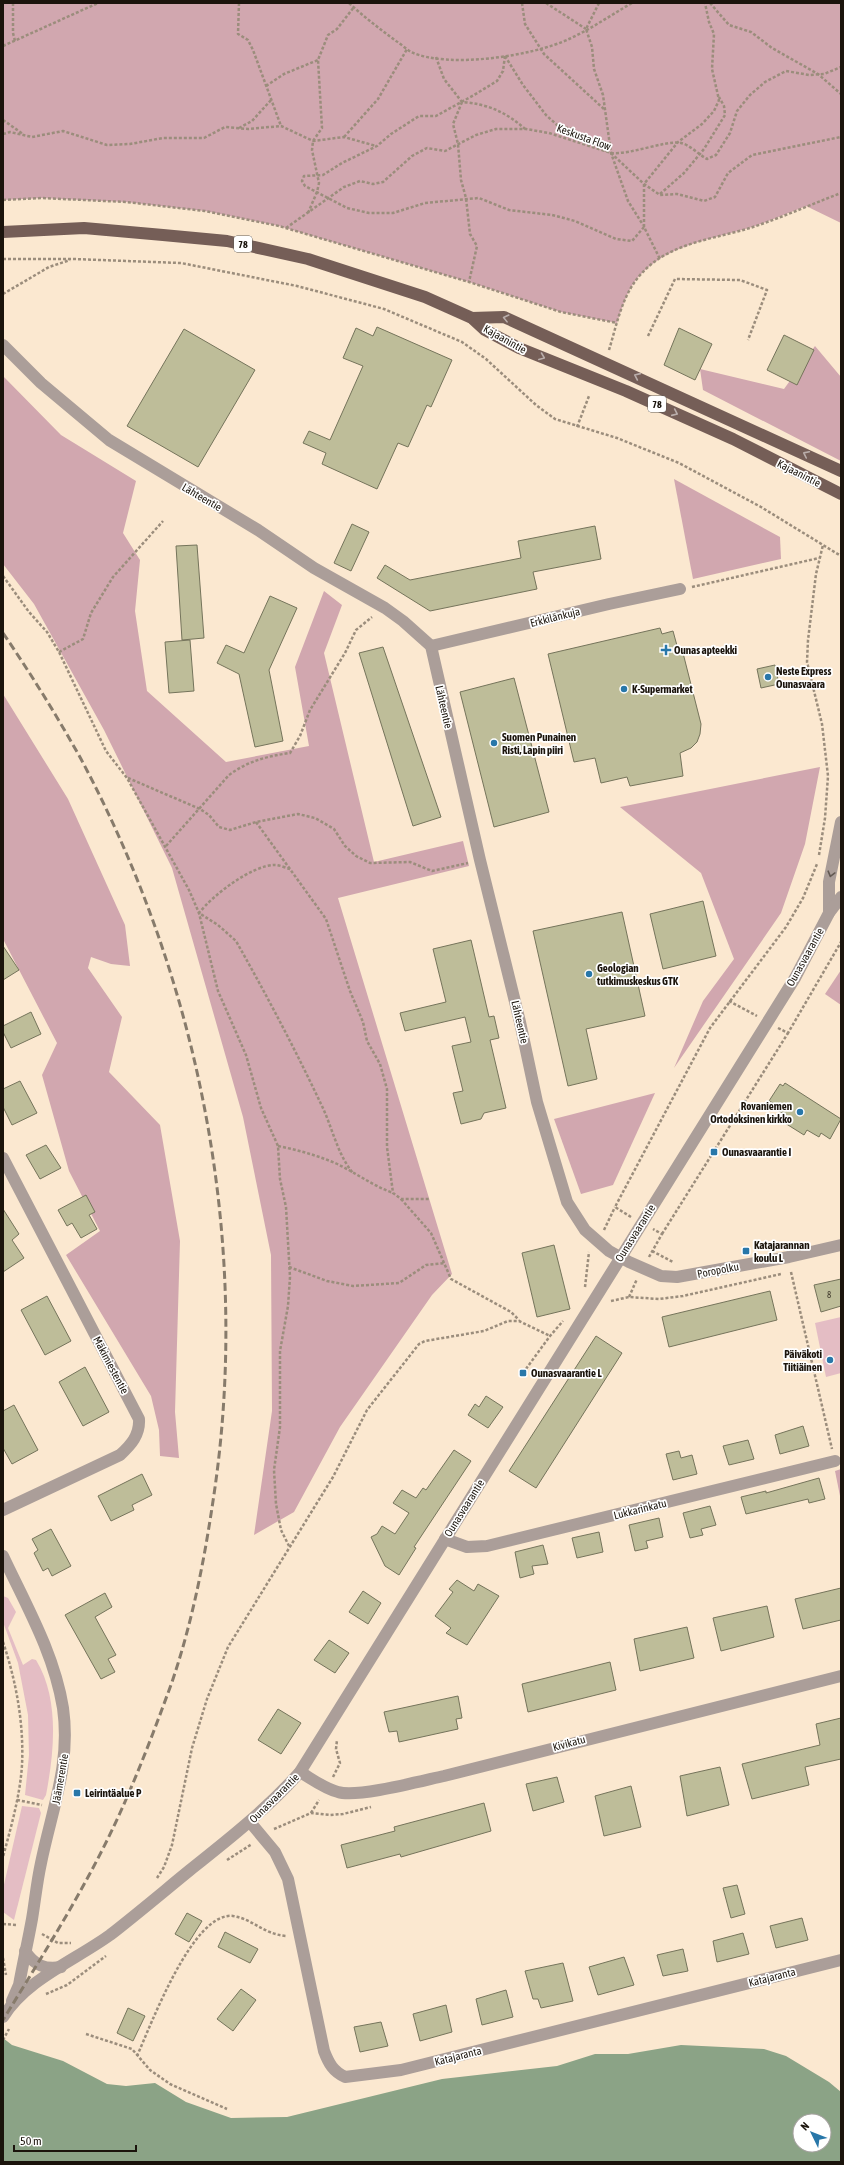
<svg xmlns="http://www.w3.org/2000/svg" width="844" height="2165" viewBox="0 0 844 2165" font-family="'Asap Condensed',sans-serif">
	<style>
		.green { fill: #e4bdc4 }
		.forest { fill: #d1a7af }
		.water { fill: #8ba386; fill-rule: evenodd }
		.building { fill: #bebd99; stroke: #75745b }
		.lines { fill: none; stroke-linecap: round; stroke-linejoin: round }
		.path { stroke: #9b8d7c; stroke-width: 2.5; stroke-dasharray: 3 2; stroke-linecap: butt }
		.minor { stroke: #ab9e99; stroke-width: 12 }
		.major { stroke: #755e57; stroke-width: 12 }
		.rail { stroke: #877b6b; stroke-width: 3; stroke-dasharray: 8 4; stroke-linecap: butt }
		.oneway { stroke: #baaeab }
		.oneway2 { stroke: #635952 }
		.poi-dot { fill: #2877a9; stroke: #fff; stroke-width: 1.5 }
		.labels { text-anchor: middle; stroke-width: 3.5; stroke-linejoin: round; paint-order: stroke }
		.number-label { font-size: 9px; fill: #443e2f }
		.shield { fill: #fff; stroke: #5f5a55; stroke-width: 1 }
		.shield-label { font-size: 10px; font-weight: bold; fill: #1b140c }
		.street-label { font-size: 11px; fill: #1b140c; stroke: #fff }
		.poi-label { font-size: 11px; font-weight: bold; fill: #1b140c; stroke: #fff; text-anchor: start }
	</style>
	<rect width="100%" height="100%" fill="#fbe8d0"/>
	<g class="green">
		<polygon points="841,1317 841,1373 826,1377 815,1323"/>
		<path d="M3,1596L8,1598L16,1612L8,1628L23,1665L32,1659L36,1660C60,1699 54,1753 46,1795L43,1800L25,1795L29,1755L28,1715L18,1663L3,1622Z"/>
		<polygon points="22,1806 39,1808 41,1813 14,1920 3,1912 3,1889"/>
	</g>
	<g class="forest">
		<path d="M3,3H841V223L806,206C788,213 770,221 752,227C714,239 673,243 643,272C628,286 623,305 617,323L561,312L469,282L279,226L205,211L126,202L42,198L3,200Z"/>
		<polygon points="815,346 841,377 841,461 703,390 700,369 784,389"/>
		<polygon points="3,376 61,435 136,481 123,533 140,560 135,611 147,691 226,762 309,746 295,667 324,591 342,605 324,653 374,862 463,841 469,866 338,898 452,1274 432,1295 340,1427 294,1512 254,1535 272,1411 271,1255 243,1117 172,868 104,730 34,604 3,564"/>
		<polygon points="674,479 780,537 781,559 693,579"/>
		<polygon points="3,694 68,799 125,925 130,966 111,964 91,957 88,968 122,1017 109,1072 160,1125 180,1241 175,1412 179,1458 160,1456 159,1430 151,1396 66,1255 100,1231 69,1171 42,1075 57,1043 3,939"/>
		<polygon points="820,767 805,844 781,913 674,1068 703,1001 734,959 701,873 620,807"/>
		<polygon points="841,970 841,1005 825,994"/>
		<polygon points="655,1093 613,1185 581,1194 554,1119"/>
		<polygon points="841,1469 841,1501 835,1471"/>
	</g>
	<path class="water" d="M3,2038L12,2045L63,2061L107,2084L126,2086L155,2083L186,2102L231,2118L287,2117L442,2079L557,2066L595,2054H628L681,2045L764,2049L786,2056L829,2082L841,2092V2162H3ZM800,2121H824V2145H800Z"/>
	<g class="building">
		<polygon points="377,327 452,360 431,407 427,405 408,447 398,443 377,489 322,464 326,453 303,443 309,431 330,440 363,366 343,358 356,328 373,336"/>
		<polygon points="679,328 712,344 695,380 664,365"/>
		<polygon points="184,329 255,370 198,467 127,426"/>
		<polygon points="784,335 814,350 797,385 767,370"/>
		<polygon points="352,524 369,532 351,571 334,563"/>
		<polygon points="595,526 601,559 533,572 537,589 430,611 377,578 385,565 410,580 521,558 518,541"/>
		<polygon points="197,545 204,638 182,640 176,546"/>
		<polygon points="270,596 297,608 269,670 283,741 255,747 239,674 217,663 226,645 244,653"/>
		<polygon points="660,628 662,634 673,631 679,653 683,653 701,724 700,734 697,742 691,748 680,753 683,776 630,786 627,777 601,783 595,758 574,762 548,654"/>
		<polygon points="190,640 194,691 169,693 165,642"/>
		<polygon points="383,647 441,817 413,826 359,653"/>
		<polygon points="775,665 779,684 761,688 757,669"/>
		<polygon points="514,678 549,812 494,827 460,692"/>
		<polygon points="703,901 716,956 663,969 650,914"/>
		<polygon points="622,912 645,1016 586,1029 597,1079 568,1086 533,931"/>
		<polygon points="471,940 489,1017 494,1016 499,1038 490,1040 506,1108 484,1113 481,1119 461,1124 453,1093 463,1091 452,1046 471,1042 465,1017 405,1031 400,1013 446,1002 433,949"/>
		<polygon points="3,946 19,970 3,980"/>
		<polygon points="31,1012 41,1034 11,1048 3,1032 3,1026"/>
		<polygon points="20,1081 37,1113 12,1125 3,1107 3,1089"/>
		<polygon points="785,1083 841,1119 830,1139 821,1133 819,1137 807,1130 804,1135 780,1120 784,1114 771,1106 773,1103 769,1101 780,1084 783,1086"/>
		<polygon points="46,1145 61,1168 40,1179 26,1155"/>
		<polygon points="86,1195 95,1212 89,1215 97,1229 81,1238 72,1223 67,1226 58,1210"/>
		<polygon points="3,1209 19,1234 12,1240 24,1258 3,1272"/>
		<polygon points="554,1245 570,1309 537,1317 522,1253"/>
		<polygon points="841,1279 841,1306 821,1312 814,1285"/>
		<polygon points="770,1291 777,1320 669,1347 662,1317"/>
		<polygon points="47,1296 71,1341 45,1355 21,1310"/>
		<polygon points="596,1336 622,1353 536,1488 509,1471"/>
		<polygon points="85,1367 109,1412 83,1426 59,1382"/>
		<polygon points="486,1396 503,1407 488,1428 468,1415 475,1404 479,1407"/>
		<polygon points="14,1405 38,1450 12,1464 3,1448 3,1411"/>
		<polygon points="803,1426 809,1446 780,1454 775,1435"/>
		<polygon points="748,1440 754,1459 729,1465 723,1446"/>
		<polygon points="454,1450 471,1461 414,1547 416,1548 399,1575 385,1566 371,1537 377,1534 382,1526 395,1534 409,1513 393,1503 402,1490 416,1498 423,1488 426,1490"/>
		<polygon points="679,1451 681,1458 692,1455 697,1474 673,1480 666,1454"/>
		<polygon points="142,1474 152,1495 132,1505 134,1510 111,1521 98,1496"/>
		<polygon points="819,1478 825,1499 809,1503 808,1499 746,1514 741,1497 766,1491 766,1493"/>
		<polygon points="710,1506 716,1525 701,1529 703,1535 690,1538 683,1513"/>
		<polygon points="659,1518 663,1537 646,1541 648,1548 635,1551 629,1525"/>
		<polygon points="51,1529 71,1566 52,1576 48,1568 43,1571 34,1553 38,1550 32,1539"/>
		<polygon points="599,1532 603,1552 577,1558 572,1538"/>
		<polygon points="543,1545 548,1564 532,1566 534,1574 520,1578 515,1552"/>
		<polygon points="457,1580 474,1591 478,1584 499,1596 467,1645 446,1633 451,1628 435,1616 453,1592 449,1589"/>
		<polygon points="841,1588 841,1620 803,1629 795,1599"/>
		<polygon points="363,1591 381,1603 368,1624 349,1612"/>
		<polygon points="105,1593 112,1607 95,1617 116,1655 108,1659 115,1672 101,1679 65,1615"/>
		<polygon points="767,1606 774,1637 721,1651 713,1618"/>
		<polygon points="687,1627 694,1658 640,1671 634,1639"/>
		<polygon points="329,1640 349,1653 335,1673 314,1660"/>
		<polygon points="610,1662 616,1690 528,1712 522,1684"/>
		<polygon points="458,1696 462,1718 456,1719 458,1729 399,1742 397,1731 389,1732 384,1712"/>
		<polygon points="278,1709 301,1723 281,1754 258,1740"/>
		<polygon points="841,1718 841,1759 805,1767 809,1785 752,1799 742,1764 820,1745 816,1724"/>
		<polygon points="720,1767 729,1805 687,1816 680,1776"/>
		<polygon points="557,1777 564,1802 533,1811 526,1784"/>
		<polygon points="631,1786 641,1827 604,1836 595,1796"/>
		<polygon points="484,1803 491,1831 401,1857 400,1854 347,1868 341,1845 395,1831 394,1827"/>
		<polygon points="737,1885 745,1914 731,1918 723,1888"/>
		<polygon points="187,1913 202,1921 189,1942 175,1934"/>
		<polygon points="802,1918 808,1940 776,1948 770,1926"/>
		<polygon points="225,1932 258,1949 250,1963 218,1947"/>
		<polygon points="743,1933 749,1954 717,1962 713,1941"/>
		<polygon points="683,1949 688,1971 663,1976 657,1955"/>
		<polygon points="624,1957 634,1985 598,1995 589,1967"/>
		<polygon points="563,1963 573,2001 541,2008 538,1999 533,1999 525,1971"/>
		<polygon points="241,1989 256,2000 233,2031 217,2019"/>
		<polygon points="506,1990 513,2017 482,2025 476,1999"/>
		<polygon points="446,2005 452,2032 420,2041 413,2014"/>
		<polygon points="128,2008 145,2016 133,2041 117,2033"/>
		<polygon points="381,2022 388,2046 360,2052 354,2027"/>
	</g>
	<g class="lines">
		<g class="path">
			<polyline points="13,3 13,33 15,41"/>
			<polyline points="239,3 238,34 248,40 253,50 281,126"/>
			<path d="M349,3C364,17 380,29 396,41C401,44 406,49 411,52C448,69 533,56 569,39C591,29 611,15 632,3"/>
			<polyline points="522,3 525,24 544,54 605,110"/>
			<polyline points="546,3 586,29"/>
			<polyline points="599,3 586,29 592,47 594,69 603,95 611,153 628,201 643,225"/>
			<polyline points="710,3 729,25 751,32 772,48 818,74 841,94"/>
			<polyline points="3,46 98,3"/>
			<polyline points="505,56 503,71 497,81 474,95 436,116 419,116 391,134 377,146 342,163 323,175 304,176 302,181 305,186 347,208 369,213 393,213 425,203 479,198 509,210 552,215 575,221 616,239 632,241 644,227 660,259"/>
			<polyline points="505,56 523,85 546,115 557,125 572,129 606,151"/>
			<path d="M436,57L444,79L462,102C488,104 506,112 525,129"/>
			<polyline points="266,86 284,74 318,60"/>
			<polyline points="462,102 453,124 458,144 461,180 466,198 470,234 477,246 469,282"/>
			<polyline points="3,120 23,134"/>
			<polyline points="239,128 252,121 271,100"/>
			<polyline points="3,134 10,132 32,137 63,131 107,145 130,144 163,138 204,138 225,127 248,129 281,126 313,141 344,137 376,146"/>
			<polyline points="344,137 378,99 407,49"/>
			<path d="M611,153C631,155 665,140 681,143C690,145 698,154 707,159L716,155L730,133L737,111L750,95L765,82L786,71L809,75L824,74L841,67"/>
			<polyline points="660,194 684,173 704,149 725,115 724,106 719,97"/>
			<polyline points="3,200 42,198 126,202 205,211 279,226 469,282 561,312 617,323"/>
			<polyline points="308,213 317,192 319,183 312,150 313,141 322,128 318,60 328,35 337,29 354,7"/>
			<polyline points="644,227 644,184 678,142 702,124 714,111 719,100 712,69 714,34 709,22 705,3"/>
			<polyline points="286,228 344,187 360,181 373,184 383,182 412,156 427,148 445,151 476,135 496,129 526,129 549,133 611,153 644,184 660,195 677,194 704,201 715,197 728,173 752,155 841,137"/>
			<polyline points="3,259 73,259 181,263 297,286 384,309 462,342 486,359 536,405 555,419 617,438 679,463 761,507 841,556"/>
			<polyline points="3,294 49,267 70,260"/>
			<polyline points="648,336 675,279 740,280 767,290 748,340"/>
			<path d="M609,350C617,324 622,294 642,273C670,242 716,239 753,227C783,217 812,204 841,193"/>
			<polyline points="577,427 589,396"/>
			<polyline points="3,576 29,612 47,632 59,652 106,751 127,778 189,890 199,913 218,991 246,1055 261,1108 278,1146 280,1179 286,1207 290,1277 288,1306 280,1351 280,1427 274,1470 276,1504 281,1530 289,1546"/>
			<polyline points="692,587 819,558"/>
			<polyline points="59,652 83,639 91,613 113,577 163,521"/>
			<polyline points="128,778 200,809 209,815 219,827 230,830 256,822 298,814 315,818 334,829 345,846 356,856 370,863 410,862 432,871 468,863"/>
			<polyline points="256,822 326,919 350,991 363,1022 367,1041 380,1064 387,1089 387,1147 393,1193 401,1199 430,1199"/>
			<path d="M166,846L229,775C248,761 268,756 290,753L300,736L310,710L345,653L356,630L372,617"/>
			<polyline points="819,855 825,818 828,776 822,724 807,662 808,640 816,574 823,545"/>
			<path d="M290,869C286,868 280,865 275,865C252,865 213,895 199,913L218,925L236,941C266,994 295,1049 321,1104C332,1126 337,1154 353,1173"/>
			<polyline points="729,1001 757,1016"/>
			<polyline points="778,1028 788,1033 841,942"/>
			<path d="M278,1146C298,1150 316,1155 335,1163C355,1172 371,1185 393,1193"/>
			<polyline points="401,1199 431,1233 451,1279 511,1312 519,1320"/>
			<polyline points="631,1217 615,1207 710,1028 786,927 803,898 817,864"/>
			<polyline points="604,1230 615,1207"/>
			<polyline points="662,1234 788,1033"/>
			<polyline points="652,1251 673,1262"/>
			<polyline points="649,1257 662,1234 653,1229"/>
			<polyline points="289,1267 327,1281 353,1286 399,1283 426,1265 445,1263"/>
			<polyline points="791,1272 832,1449"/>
			<polyline points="585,1287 589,1252"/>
			<polyline points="629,1297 637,1279"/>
			<polyline points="611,1301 629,1297 659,1299 683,1296 781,1274"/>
			<polyline points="523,1373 550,1336 563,1321"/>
			<path d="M3,1642C16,1681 24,1723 22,1765C20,1796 11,1827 3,1857"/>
			<polyline points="333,1777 340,1763 336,1749 337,1740"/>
			<polyline points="17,1800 42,1805"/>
			<polyline points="311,1813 319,1800"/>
			<polyline points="274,1829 311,1813 330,1815 343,1814 371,1807"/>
			<polyline points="227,1860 252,1844"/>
			<polyline points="157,1878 164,1867 172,1845 192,1748 207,1699 228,1647 333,1477 367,1410 419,1344 425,1341 484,1331 508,1321 519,1321 550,1336"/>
			<polyline points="3,1924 17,1925"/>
			<polyline points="42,1934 58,1943 71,1943"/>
			<polyline points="3,1958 6,1975"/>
			<polyline points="46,1994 67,1985 106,1956"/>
			<polyline points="86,2034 132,2049 150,2070 170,2084 227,2109"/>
			<polyline points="3,2040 9,2029"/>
			<path d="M137,2056C151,2025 193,1911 233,1916C253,1919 263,1934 286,1936"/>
		</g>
		<g class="minor">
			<polyline points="3,345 41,383 109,440 258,530 314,568 385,608 403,621 431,646 480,860 520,1022 537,1102 567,1202 585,1230 609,1251 629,1262 661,1276 677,1277 789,1257 841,1245"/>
			<polyline points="431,646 609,604 680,589"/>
			<polyline points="829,913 829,882 841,822"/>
			<path d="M3,1158L139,1419C140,1435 131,1445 120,1455L3,1510"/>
			<polyline points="445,1539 467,1547 487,1546 835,1461"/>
			<path d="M3,1556C26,1605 54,1653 63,1708C71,1764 52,1809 41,1863C37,1881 35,1901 32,1919C28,1941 23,1963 19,1985L12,2001"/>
			<path d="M300,1772C312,1779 325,1789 338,1792C357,1798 421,1781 444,1776L841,1676"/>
			<path d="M250,1822L275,1852L288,1879L324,2051C329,2064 333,2071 345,2077L401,2070L841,1960"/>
			<path d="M25,1951C34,1965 45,1970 61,1967"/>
			<path d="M3,2017C27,1979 74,1961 110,1935C137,1914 163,1892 190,1870C229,1839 267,1809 300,1772L795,978L829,913L841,897"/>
		</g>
		<g class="major">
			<polyline points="3,232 84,228 163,235 227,241 308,259 425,297 472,318 485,330 519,348 626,391 733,439 841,494"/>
			<polyline points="472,318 504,317 841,471"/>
		</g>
		<path class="rail" d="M3,633C31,674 57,716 81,759C201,984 252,1248 213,1501C204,1562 192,1623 172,1682C156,1726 139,1771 120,1813C87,1886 44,1953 3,2020"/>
	</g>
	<defs><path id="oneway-chevron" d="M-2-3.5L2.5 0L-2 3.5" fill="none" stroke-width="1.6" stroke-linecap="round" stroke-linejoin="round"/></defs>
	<g class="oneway">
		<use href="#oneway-chevron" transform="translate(506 318) rotate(-166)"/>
		<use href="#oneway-chevron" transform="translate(542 357) rotate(22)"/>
		<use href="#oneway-chevron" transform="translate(637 376) rotate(-156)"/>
		<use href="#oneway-chevron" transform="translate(675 413) rotate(24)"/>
		<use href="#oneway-chevron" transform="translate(806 454) rotate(-154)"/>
	</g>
	<use class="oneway2" href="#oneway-chevron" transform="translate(831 874) rotate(105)"/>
	<g class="poi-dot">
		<path d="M664 644h4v4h4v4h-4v4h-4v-4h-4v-4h4z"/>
		<circle cx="768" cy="677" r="4"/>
		<circle cx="624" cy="689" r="4"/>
		<circle cx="494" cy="743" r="4"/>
		<circle cx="589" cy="974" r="4"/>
		<circle cx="800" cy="1112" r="4"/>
		<rect x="710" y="1148" width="8" height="8" rx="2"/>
		<rect x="742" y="1247" width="8" height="8" rx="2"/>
		<circle cx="830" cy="1360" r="4"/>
		<rect x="519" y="1369" width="8" height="8" rx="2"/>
		<rect x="73" y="1789" width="8" height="8" rx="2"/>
	</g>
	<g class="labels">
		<g class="number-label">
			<text x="829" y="1298">8</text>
		</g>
		<g class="shield">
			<rect x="234" y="236" width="18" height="16" rx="3"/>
			<rect x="648" y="396" width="18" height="16" rx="3"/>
		</g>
		<g class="shield-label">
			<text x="243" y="248">78</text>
			<text x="657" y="408">78</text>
		</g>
		<g class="street-label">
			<text transform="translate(584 137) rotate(20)" y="4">Keskusta Flow</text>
			<text transform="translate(505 339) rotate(29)" y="4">Kajaanintie</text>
			<text transform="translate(799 473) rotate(27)" y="4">Kajaanintie</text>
			<text transform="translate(202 497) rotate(30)" y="4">Lähteentie</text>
			<text transform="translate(555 617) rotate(-14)" y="4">Erkkilänkuja</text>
			<text transform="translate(444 707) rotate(77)" y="4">Lähteentie</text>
			<text transform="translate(805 957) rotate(-61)" y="4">Ounasvaarantie</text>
			<text transform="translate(520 1022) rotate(77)" y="4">Lähteentie</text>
			<text transform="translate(635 1233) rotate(-58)" y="4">Ounasvaarantie</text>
			<text transform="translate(718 1270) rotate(-11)" y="4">Poropolku</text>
			<text transform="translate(111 1365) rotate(62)" y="4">Mäkimiestentie</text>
			<text transform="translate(464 1508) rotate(-58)" y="4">Ounasvaarantie</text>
			<text transform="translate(640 1509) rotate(-14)" y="4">Lukkarinkatu</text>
			<text transform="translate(569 1743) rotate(-15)" y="4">Kivikatu</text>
			<text transform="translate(60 1779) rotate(-80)" y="4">Jäämerentie</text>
			<text transform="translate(274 1798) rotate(-45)" y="4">Ounasvaarantie</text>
			<text transform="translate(772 1977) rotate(-14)" y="4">Katajaranta</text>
			<text transform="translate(458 2056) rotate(-14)" y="4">Katajaranta</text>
		</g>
		<g class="poi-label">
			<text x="674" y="654">Ounas apteekki</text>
			<text x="776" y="675">Neste Express<tspan x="776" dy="13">Ounasvaara</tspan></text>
			<text x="632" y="693">K-Supermarket</text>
			<text x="502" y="741">Suomen Punainen<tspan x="502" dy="13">Risti, Lapin piiri</tspan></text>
			<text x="597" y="972">Geologian<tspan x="597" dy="13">tutkimuskeskus GTK</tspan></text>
			<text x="792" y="1110" text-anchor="end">Rovaniemen<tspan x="792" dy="13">Ortodoksinen kirkko</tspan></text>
			<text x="722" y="1156">Ounasvaarantie I</text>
			<text x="754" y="1249">Katajarannan<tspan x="754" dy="13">koulu L</tspan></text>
			<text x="822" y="1358" text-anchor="end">Päiväkoti<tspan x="822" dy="13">Tiitiäinen</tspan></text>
			<text x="531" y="1377">Ounasvaarantie L</text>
			<text x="85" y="1797">Leirintäalue P</text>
		</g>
	</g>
	<rect width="844" height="2165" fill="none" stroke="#1b140c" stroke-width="8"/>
	<g transform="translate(812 2133) rotate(313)"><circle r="19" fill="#ffffff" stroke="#a4a19e"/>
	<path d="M0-3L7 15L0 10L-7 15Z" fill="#2877a9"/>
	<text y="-6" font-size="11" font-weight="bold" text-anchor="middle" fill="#1b140c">N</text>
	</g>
	<path d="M14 2145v6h122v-6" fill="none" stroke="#1b140c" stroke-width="2"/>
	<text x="20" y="2145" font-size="12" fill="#1b140c" stroke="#ffffff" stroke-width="3" paint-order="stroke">50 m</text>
</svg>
